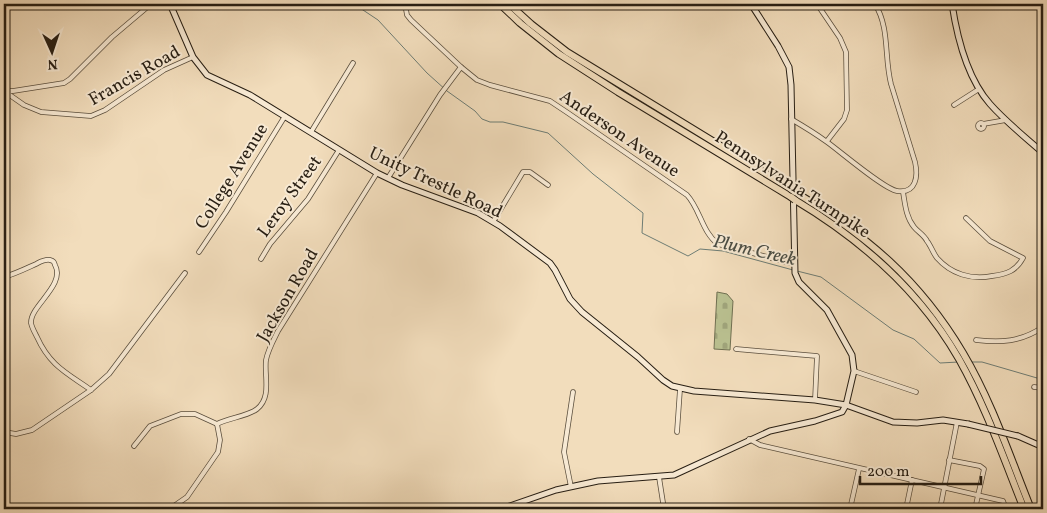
<svg xmlns="http://www.w3.org/2000/svg" width="1047" height="513" viewBox="0 0 1047 513" font-family="Vollkorn,serif">
	<style>
		.cemetery { fill: url(#cemetery-stones); stroke: #707052 }
		.lines { fill: none; stroke-linecap: round; stroke-linejoin: round }
		.stream { stroke: #6d7c74; stroke-width: 1 }
		.street-casing { stroke: #5a4e3d; stroke-width: 5.5 }
		.secondary-casing { stroke: #271e13; stroke-width: 7 }
		.highway-casing { stroke: #271e13; stroke-width: 8 }
		.street { stroke: #f7e9d3; stroke-width: 4 }
		.secondary { stroke: #f7e9d3; stroke-width: 5 }
		.highway { stroke: #f2ddbc; stroke-width: 6 }
		.secondary-bridge-casing { stroke: #271e13; stroke-width: 7; stroke-linecap: butt }
		.highway-bridge-casing { stroke: #271e13; stroke-width: 8; stroke-linecap: butt }
		.secondary-bridge { stroke: #f7e9d3; stroke-width: 5 }
		.highway-bridge { stroke: #f2ddbc; stroke-width: 6 }
		.labels { text-anchor: middle; stroke-width: 4; stroke-linejoin: round; paint-order: stroke }
		.street-label { font-size: 18px; fill: #271e13; stroke: #f7e9d3 }
		.water-label { font-size: 19px; font-style: italic; fill: #4a4d44; stroke: #f7e9d3 }
	</style>
	<defs>
		<pattern id="cemetery-stones" width="16" height="16" patternUnits="userSpaceOnUse" patternTransform="scale(1.25)"><rect width="16" height="16" fill="#bac191"/><path d="M2 7V4a2 2 0 0 1 4 0v3zM10 15v-3a2 2 0 0 1 4 0v3z" fill="#a0a57c"/></pattern>
	</defs>
	<rect width="100%" height="100%" fill="#f2ddbc"/>
	<filter id="stains"><feTurbulence type="fractalNoise" baseFrequency=".004" numOctaves="4"/><feColorMatrix values="0 0 0 0 .2 0 0 0 0 .09 0 0 0 0 .02 0 0 0 .5 -.17"/></filter>
	<radialGradient id="worn" r=".72"><stop offset=".6" stop-color="#630" stop-opacity="0"/><stop offset="1" stop-color="#630" stop-opacity=".3"/></radialGradient>
	<polygon class="cemetery" points="717,292 727,294 733,301 730,350 714,349"/>
	<g class="lines">
		<g class="stream">
			<polyline points="354,4 378,20 427,73 447,91 475,111 482,119 490,122 503,122 548,133 593,174 643,213 642,233 688,256 700,249 723,251 793,270"/>
			<polyline points="797,271 821,277 893,330 914,339 940,363 959,362"/>
			<polyline points="970,362 982,362 1037,378 1043,378"/>
		</g>
		<defs>
			<g id="street">
				<path d="M405,4L407,15L411,20L461,67L477,80L490,85L550,101L568,113L687,195C700,209 702,232 718,244L794,264"/>
				<polyline points="817,4 840,38 846,52 847,110 844,119 827,141"/>
				<polyline points="4,91 24,105 41,112 91,116 105,110 164,70 193,57"/>
				<polyline points="5,91 13,91 64,83 70,79 112,37 151,4"/>
				<polyline points="954,105 979,89"/>
				<path d="M791,119C803,126 816,134 827,142C841,152 884,189 897,191C917,194 918,175 915,162L891,84C884,57 890,28 875,4"/>
				<circle cx="981" cy="126" r="3"/>
				<polyline points="983,124 1006,120"/>
				<polyline points="311,132 353,63"/>
				<polyline points="388,178 440,95 461,67"/>
				<path d="M903,192C905,204 906,217 914,227C918,232 924,235 927,241C931,246 933,253 937,258C951,274 971,280 992,276C1007,274 1016,271 1023,258L990,241L966,218"/>
				<polyline points="493,222 523,172 530,172 548,185"/>
				<polyline points="199,252 226,212 285,116"/>
				<polyline points="261,259 270,244 308,199 339,150"/>
				<path d="M4,277C15,274 25,269 36,264C40,262 45,259 50,260C54,261 54,262 55,265C66,285 30,306 31,323C32,328 35,333 37,337C50,366 67,373 91,390"/>
				<path d="M976,340C1001,343 1021,342 1043,327"/>
				<polyline points="736,349 817,356 815,400"/>
				<polyline points="854,371 916,392"/>
				<polyline points="1034,387 1043,388"/>
				<path d="M217,424C229,418 248,416 257,409C272,397 264,376 266,360C268,350 273,341 278,331L377,173"/>
				<polyline points="4,432 16,434 32,430 91,390 109,374 185,273"/>
				<polyline points="677,432 680,389"/>
				<polyline points="749,439 760,445 1003,501 1006,509"/>
				<polyline points="134,446 150,426 181,414 195,414 217,424"/>
				<polyline points="949,460 980,466 984,469 975,509"/>
				<polyline points="659,477 664,509"/>
				<polyline points="571,487 564,452 573,392"/>
				<polyline points="104,509 123,509"/>
				<polyline points="165,509 174,506 187,497 218,452 220,440 217,424"/>
				<polyline points="714,509 747,509"/>
				<polyline points="850,509 859,469"/>
				<polyline points="906,509 912,480"/>
				<polyline points="940,509 957,422"/>
			</g>
			<g id="secondary">
				<polyline points="170,4 193,57 207,75 250,95 377,173 402,185 478,213 500,226 550,263 555,270 570,299 582,312 638,357 663,380 672,386 694,391 815,400 846,405 893,422 917,423 943,420 968,424"/>
				<path d="M952,4C957,37 967,78 990,104C1006,122 1025,137 1043,153"/>
				<polyline points="1018,436 1043,447"/>
				<polyline points="501,509 556,490 598,481 674,475 770,431 815,421 842,412 846,405 854,371 852,355 827,310 799,282 795,273 791,85 789,67 778,46 751,4"/>
			</g>
			<g id="highway">
				<polyline points="500,4 520,23 559,54 618,92 791,197"/>
				<polyline points="509,4 531,24 567,52 791,189"/>
				<path d="M795,192C867,236 919,279 963,353C992,402 1010,457 1031,509"/>
				<path d="M795,200C862,240 920,291 959,359C986,407 1004,459 1024,509"/>
			</g>
		</defs>
		<use href="#street" class="street-casing"/>
		<use href="#secondary" class="secondary-casing"/>
		<use href="#highway" class="highway-casing"/>
		<use href="#street" class="street"/>
		<use href="#secondary" class="secondary"/>
		<use href="#highway" class="highway"/>
		<defs>
			<polyline id="secondary-bridge" points="968,424 1018,436"/>
			<g id="highway-bridge">
				<polyline points="791,189 795,192"/>
				<polyline points="791,197 795,200"/>
			</g>
		</defs>
		<use href="#secondary-bridge" class="secondary-bridge-casing"/>
		<use href="#highway-bridge" class="highway-bridge-casing"/>
		<use href="#secondary-bridge" class="secondary-bridge"/>
		<use href="#highway-bridge" class="highway-bridge"/>
	</g>
	<g class="labels">
		<g class="street-label">
			<text transform="translate(134 75) rotate(-30)" y="6">Francis Road</text>
			<text transform="translate(620 133) rotate(34)" y="6">Anderson Avenue</text>
			<text transform="translate(231 176) rotate(-58)" y="6">College Avenue</text>
			<text transform="translate(436 182) rotate(25)" y="6">Unity Trestle Road</text>
			<text transform="translate(793 184) rotate(33)" y="6">Pennsylvania Turnpike</text>
			<text transform="translate(289 196) rotate(-54)" y="6">Leroy Street</text>
			<text transform="translate(287 295) rotate(-60)" y="6">Jackson Road</text>
		</g>
		<g class="water-label">
			<text transform="translate(755 249) rotate(13)" y="7">Plum Creek</text>
		</g>
	</g>
	<rect width="1047" height="513" fill="none" stroke="#f2ddbc" stroke-width="20"/>
	<rect x="5" y="5" width="1037" height="503" fill="none" stroke="#271e13" stroke-width="2.5"/>
	<rect x="10" y="10" width="1027" height="493" fill="none" stroke="#271e13"/>
	<g transform="translate(52 52) rotate(177)" stroke="#f7e9d3" stroke-width="4" paint-order="stroke">
	<path d="M0-4L9 19L0 12L-9 19Z" fill="#271e13"/>
	<text y="-8" font-size="14" font-weight="bold" text-anchor="middle" fill="#271e13">N</text>
	</g>
	<path d="M860 476v8h121v-8" fill="none" stroke="#271e13" stroke-width="2.5"/>
	<text x="867" y="476" font-size="15" fill="#271e13" stroke="#f7e9d3" stroke-width="4" paint-order="stroke">200 m</text>
	<rect width="100%" height="100%" filter="url(#stains)"/>
	<rect width="100%" height="100%" fill="url(#worn)"/>
</svg>
